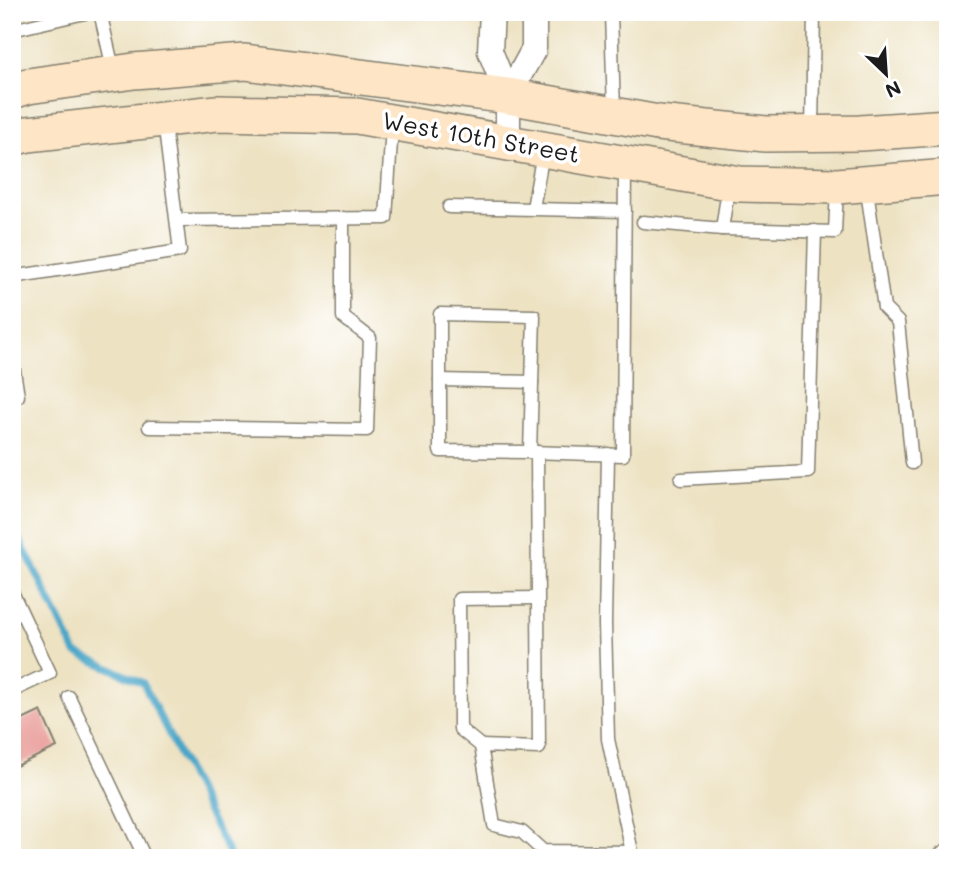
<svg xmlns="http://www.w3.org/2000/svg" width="960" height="870" viewBox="0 0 960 870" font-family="Mali,sans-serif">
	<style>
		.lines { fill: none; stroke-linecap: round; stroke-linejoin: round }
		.stream { stroke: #48a6c7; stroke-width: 7 }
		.building { fill: #eaa29e }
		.service-casing { stroke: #847f6f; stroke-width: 15 }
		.minor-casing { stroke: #847f6f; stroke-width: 27 }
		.secondary-casing { stroke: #847f6f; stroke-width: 38 }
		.service { stroke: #fff; stroke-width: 12 }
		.minor { stroke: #fff; stroke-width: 24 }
		.secondary { stroke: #fde5c5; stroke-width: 35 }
		.labels { text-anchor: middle; stroke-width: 7; stroke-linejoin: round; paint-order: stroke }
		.street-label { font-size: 24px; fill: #1c1c1c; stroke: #fff }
	</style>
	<rect width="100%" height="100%" fill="#fff"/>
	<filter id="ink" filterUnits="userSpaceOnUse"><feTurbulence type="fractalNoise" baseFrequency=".0143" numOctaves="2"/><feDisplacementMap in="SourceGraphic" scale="14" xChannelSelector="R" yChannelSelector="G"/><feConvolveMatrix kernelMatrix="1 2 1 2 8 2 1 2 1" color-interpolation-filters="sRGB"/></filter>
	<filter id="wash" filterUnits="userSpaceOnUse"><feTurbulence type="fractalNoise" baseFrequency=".00686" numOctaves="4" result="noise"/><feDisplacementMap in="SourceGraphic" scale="28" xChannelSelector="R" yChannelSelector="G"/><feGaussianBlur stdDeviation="1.57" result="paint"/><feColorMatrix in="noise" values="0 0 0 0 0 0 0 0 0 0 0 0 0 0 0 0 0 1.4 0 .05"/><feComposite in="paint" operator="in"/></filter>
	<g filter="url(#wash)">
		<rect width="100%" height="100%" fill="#ede2c2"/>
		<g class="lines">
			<polyline class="stream" points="12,524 76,653 143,683 231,858"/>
		</g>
		<g id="blocks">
			<polygon class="building" points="41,711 57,747 12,768 12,725"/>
		</g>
	</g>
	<g filter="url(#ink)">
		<use href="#blocks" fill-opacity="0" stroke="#847f6f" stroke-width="2"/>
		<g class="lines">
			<defs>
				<g id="service">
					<polyline points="100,12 114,73"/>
					<polyline points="611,12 614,112"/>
					<polyline points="12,30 89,12"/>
					<polyline points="812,130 814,12"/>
					<polyline points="866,184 884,308 898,322 912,463"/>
					<polyline points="449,207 625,211"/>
					<polyline points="533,208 543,153"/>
					<polyline points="178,220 386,218 392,126"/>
					<polyline points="643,222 722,229 729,183"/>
					<polyline points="722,229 835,232 837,188"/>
					<polyline points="12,277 180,251 164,121"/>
					<polyline points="12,358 18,396 12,397"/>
					<polyline points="440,380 532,382"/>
					<polyline points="149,427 367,430 370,338 343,317 343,218"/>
					<polyline points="530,452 440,451 440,314 534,316 530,452 623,455 625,167"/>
					<polyline points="537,452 539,748 481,746 494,825 522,832 543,851 632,852 608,739 605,624 608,454"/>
					<polyline points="681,479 808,472 815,231"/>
					<polyline points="12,592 50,673 12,691"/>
					<polyline points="69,697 145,858"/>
					<polyline points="481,746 460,729 459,599 537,598"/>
				</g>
				<g id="minor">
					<polyline points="492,12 490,51 508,96 508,142"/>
					<polyline points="508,96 534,49 534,12"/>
					<polyline points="945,858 948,856"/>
				</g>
				<g id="secondary">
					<polyline points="12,91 28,86 134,71 245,62 508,96 658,123 766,134 860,133 948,127"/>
					<polyline points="12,138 28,134 217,113 357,116 739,184 837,186 948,177"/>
				</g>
			</defs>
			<use href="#service" class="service-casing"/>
			<use href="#minor" class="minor-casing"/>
			<use href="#secondary" class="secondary-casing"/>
			<use href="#service" class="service"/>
			<use href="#minor" class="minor"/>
			<use href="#secondary" class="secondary"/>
		</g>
	</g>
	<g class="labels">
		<g class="street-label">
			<text transform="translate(481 138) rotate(10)" y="8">West 10th Street</text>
		</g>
	</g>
	<rect width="960" height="870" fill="none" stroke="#fff" stroke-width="42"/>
	<g transform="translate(886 74) rotate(155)" stroke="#ffffff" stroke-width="5" paint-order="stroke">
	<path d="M0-5L12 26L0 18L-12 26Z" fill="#1c1c1c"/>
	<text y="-10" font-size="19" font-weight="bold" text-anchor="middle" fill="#1c1c1c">N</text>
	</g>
</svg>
